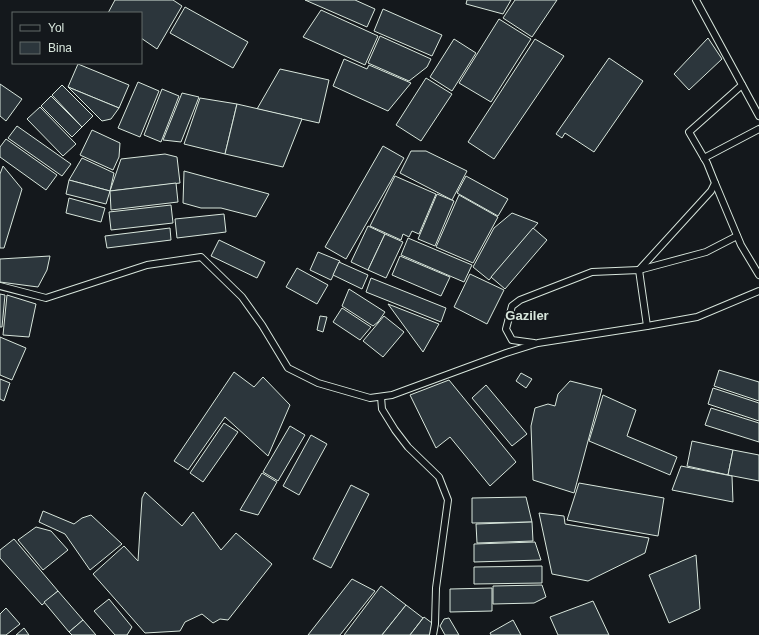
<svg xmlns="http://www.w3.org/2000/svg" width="759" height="635" viewBox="0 0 759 635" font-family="Helvetica,sans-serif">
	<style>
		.building { fill: #2c363c; stroke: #d8e6dc }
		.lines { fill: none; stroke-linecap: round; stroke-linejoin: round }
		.street-casing { stroke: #d8e6dc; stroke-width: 8 }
		.street { stroke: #14181c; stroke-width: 6 }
		.labels { text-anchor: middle; stroke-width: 3; stroke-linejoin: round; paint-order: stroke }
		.quarter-label { font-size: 13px; font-weight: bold; fill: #d8e6dc; stroke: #14181c }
	</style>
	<rect width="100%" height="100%" fill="#14181c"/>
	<g class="building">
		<polygon points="115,0 173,0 182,6 157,49 141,38 141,13 108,13"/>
		<polygon points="305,0 355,0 375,9 367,27"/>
		<polygon points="467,0 511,0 503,14 466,4"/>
		<polygon points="515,0 557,0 532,37 503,18"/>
		<polygon points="185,7 248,42 233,68 170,33"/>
		<polygon points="383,9 442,35 432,56 374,31"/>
		<polygon points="321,10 378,36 365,65 303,37"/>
		<polygon points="499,19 531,39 491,102 459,83"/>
		<polygon points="380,36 431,59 427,67 409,81 368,63"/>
		<polygon points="708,38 722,59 689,90 674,74"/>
		<polygon points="454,39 476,53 452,91 430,77"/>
		<polygon points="535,39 564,56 494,159 468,142"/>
		<polygon points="609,58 643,81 594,152 565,133 562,138 556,134"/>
		<polygon points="344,59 367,69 369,65 411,83 388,111 333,86"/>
		<polygon points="78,64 129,85 119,108 68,87"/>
		<polygon points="280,69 329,80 319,123 257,109"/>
		<polygon points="426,78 452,94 421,141 396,125"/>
		<polygon points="138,82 159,91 140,137 118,128"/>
		<polygon points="0,84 22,99 6,121 0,116"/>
		<polygon points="62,85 93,116 82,127 52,95"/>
		<polygon points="68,87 119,108 111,119 102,121"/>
		<polygon points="162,89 179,96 161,142 144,135"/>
		<polygon points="182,93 199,97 181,142 163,140"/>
		<polygon points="51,96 82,127 72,137 41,106"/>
		<polygon points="200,98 237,104 225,154 184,144"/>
		<polygon points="237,104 302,119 283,167 225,154"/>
		<polygon points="40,107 76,144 63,156 27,119"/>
		<polygon points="17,126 71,164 62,176 8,138"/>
		<polygon points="92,130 120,143 119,157 113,170 80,155"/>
		<polygon points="6,139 57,175 46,190 0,157 0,147"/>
		<polygon points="383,146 404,158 346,259 325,247"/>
		<polygon points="411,151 426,151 467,171 452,200 400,173"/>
		<polygon points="165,154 177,157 180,183 110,191 121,159"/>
		<polygon points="82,158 114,173 110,191 69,180"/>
		<polygon points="3,166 22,189 4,248 0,248 0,174"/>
		<polygon points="184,171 269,194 256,217 221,208 201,208 183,203"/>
		<polygon points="395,176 436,194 419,234 412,231 409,237 403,234 401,240 370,226"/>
		<polygon points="466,176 508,199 498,216 457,193"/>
		<polygon points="69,180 110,191 106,204 66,194"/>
		<polygon points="176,183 178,202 111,210 110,191"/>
		<polygon points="437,194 454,201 435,246 418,239"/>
		<polygon points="459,195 498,217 473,263 436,247"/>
		<polygon points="69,198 105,208 101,222 66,213"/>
		<polygon points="171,205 173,223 111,230 109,212"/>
		<polygon points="512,213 538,223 489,280 473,267 494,228"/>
		<polygon points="224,214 226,232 177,238 175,219"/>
		<polygon points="368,226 385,234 368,270 351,262"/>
		<polygon points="170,228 171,240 107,248 105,236"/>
		<polygon points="533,228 547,240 505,289 491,277"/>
		<polygon points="385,234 403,242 386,278 368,270"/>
		<polygon points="408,238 472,265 464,282 401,255"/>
		<polygon points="219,240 265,262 257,278 211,256"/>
		<polygon points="318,252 340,261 331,280 310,270"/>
		<polygon points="50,256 47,270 38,287 0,282 0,259"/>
		<polygon points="400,256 450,277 441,296 392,275"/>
		<polygon points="339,262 368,275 362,289 333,275"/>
		<polygon points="297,268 328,285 317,304 286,287"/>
		<polygon points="470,274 504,290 487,324 454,307"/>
		<polygon points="371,278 446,308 441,322 366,292"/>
		<polygon points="349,289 385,312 378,322 373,326 342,306"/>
		<polygon points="0,294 5,295 2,327 0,327"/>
		<polygon points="7,295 36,304 29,337 3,335"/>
		<polygon points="388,304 439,324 423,352"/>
		<polygon points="342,308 371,327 360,340 333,322"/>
		<polygon points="320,316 327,317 323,332 317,330"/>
		<polygon points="384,316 404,332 383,357 363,341"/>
		<polygon points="0,337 26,348 12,380 0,375"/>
		<polygon points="719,370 759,382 759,401 714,386"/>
		<polygon points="234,372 254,387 263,377 290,405 268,456 225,417 188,470 174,461"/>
		<polygon points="521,373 532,379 526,388 516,381"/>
		<polygon points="0,379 10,383 4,401 0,399"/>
		<polygon points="449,380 516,462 490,486 450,437 436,448 410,395"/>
		<polygon points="570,381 602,389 574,493 533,480 531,426 535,408 548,404 555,406 558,394"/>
		<polygon points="486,385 527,434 512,446 472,398"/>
		<polygon points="713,388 759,403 759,421 708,404"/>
		<polygon points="603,395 636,410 627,436 677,457 670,475 589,441"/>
		<polygon points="711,408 759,423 759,442 705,425"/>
		<polygon points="224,423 238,432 203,482 190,473"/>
		<polygon points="290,426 305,435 278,481 263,472"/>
		<polygon points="311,435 327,444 299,495 283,486"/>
		<polygon points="692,441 733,450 728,475 687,466"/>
		<polygon points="733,450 759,455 759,481 728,475"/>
		<polygon points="681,466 732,476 733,502 672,490"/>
		<polygon points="262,473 277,482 258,515 240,510"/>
		<polygon points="579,483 664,498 658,536 567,520"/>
		<polygon points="351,485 369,494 331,568 313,559"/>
		<polygon points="145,492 182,526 193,512 221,550 236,533 272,564 228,620 220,619 213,623 202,614 185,622 180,631 145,633 93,574 124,546 138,561 142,498"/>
		<polygon points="526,497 532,522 472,523 472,498"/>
		<polygon points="43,511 74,524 82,518 91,515 122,544 90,570 65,534 39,522"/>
		<polygon points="539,513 564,516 565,524 649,538 645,553 588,581 552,574"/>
		<polygon points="532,522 533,541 477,543 476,524"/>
		<polygon points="36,527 51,531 68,550 43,570 18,540"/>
		<polygon points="14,539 58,591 42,605 0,558 0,550"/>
		<polygon points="535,542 541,560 474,562 474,544"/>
		<polygon points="696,555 700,609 669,623 649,575"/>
		<polygon points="542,566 542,583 474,584 474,567"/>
		<polygon points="352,579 375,591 340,635 308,635"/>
		<polygon points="542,585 546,597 534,603 493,604 493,586"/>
		<polygon points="381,586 406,605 382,635 344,635"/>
		<polygon points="492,588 492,611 450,612 450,589"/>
		<polygon points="58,591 83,620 69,632 44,602"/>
		<polygon points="109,599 132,627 127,635 115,635 94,611"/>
		<polygon points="593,601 609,635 558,635 550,617"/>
		<polygon points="406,605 423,618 410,635 382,635"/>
		<polygon points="6,608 20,624 6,635 0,635 0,614"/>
		<polygon points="424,617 432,623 430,635 410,635"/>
		<polygon points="449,618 459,635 445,635 440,626 444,619"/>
		<polygon points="83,620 96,635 72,635 69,632"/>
		<polygon points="513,620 521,635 491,635 490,633"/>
		<polygon points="24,628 29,635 16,635"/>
	</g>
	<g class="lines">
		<defs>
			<g id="street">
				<polyline points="696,0 759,116"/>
				<polyline points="704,158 759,129"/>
				<polyline points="715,183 741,245 759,275"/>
				<polyline points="639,270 711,191 715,183 707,163 689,132 742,85"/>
				<polyline points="639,270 706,252 737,236"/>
				<polyline points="0,286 46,298 147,265 201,257 242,297 262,325 288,368 318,383 370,398 392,395 506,353 538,343 647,326 697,317 759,291"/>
				<polyline points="534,343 512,340 506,329 512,306 520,300 592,272 639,270 647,326"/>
				<polyline points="381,397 382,409 395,430 408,447 439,477 448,500 436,588 435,624 433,635"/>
			</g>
		</defs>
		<use href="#street" class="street-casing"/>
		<use href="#street" class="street"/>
	</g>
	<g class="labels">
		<g class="quarter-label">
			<text x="527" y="320">Gaziler</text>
		</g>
	</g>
	<rect x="12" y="12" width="130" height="52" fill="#14181c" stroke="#626a69"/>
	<rect x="20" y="25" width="20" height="6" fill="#14181c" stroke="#626a69"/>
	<text x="48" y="32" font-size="12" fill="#d8e6dc">Yol</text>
	<rect x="20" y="42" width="20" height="12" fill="#2c363c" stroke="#626a69"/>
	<text x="48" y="52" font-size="12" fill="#d8e6dc">Bina</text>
</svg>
